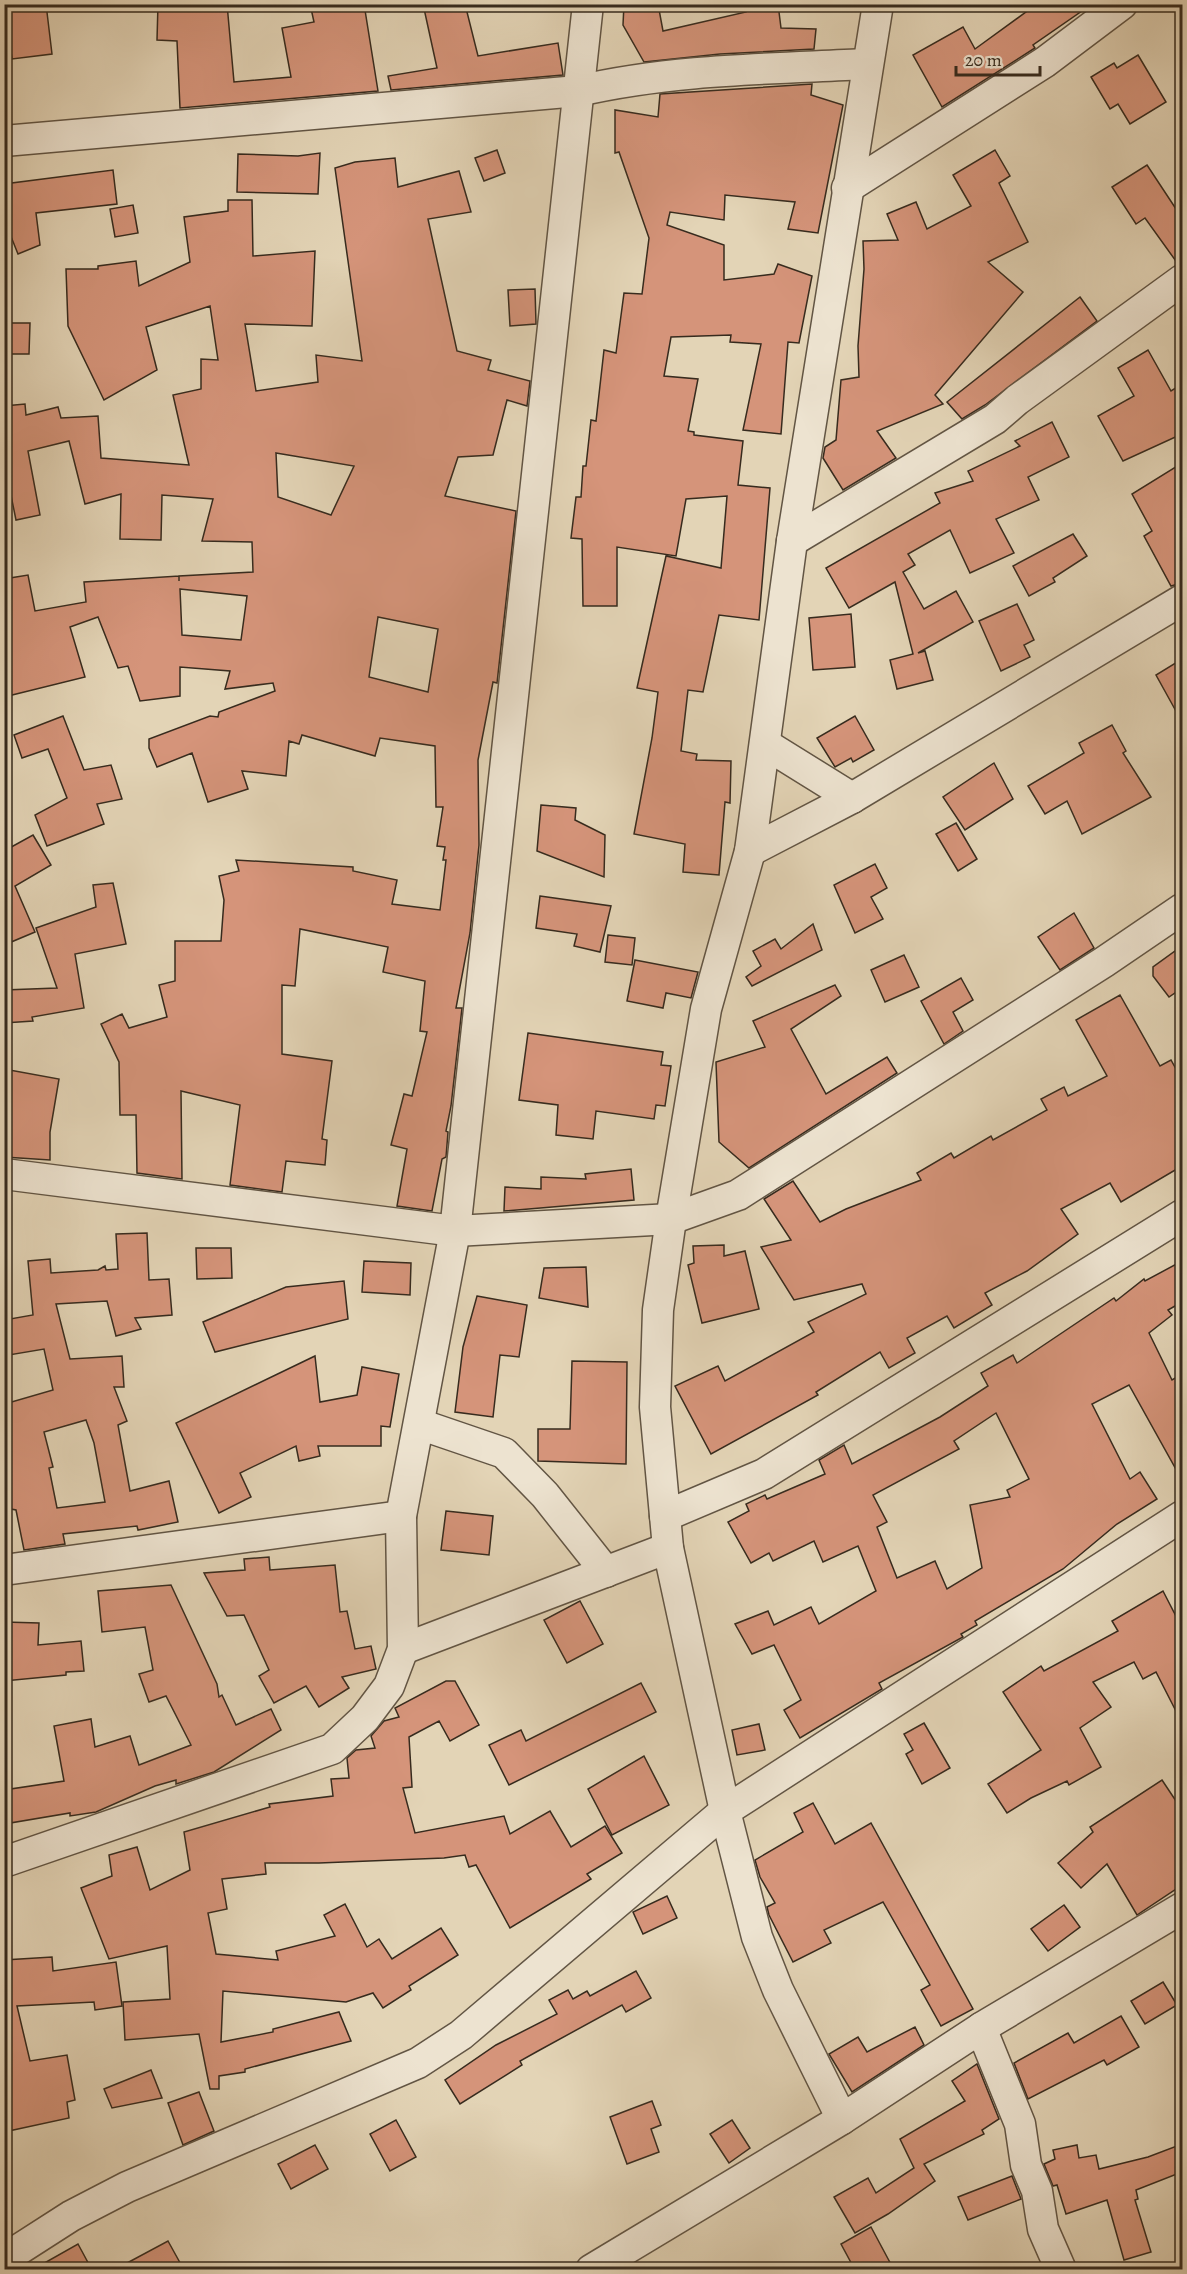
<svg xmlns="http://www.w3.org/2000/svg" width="1187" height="2274" viewBox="0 0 1187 2274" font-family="Alegreya,serif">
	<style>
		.building { fill: #d5947a; stroke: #372b1e; stroke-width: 1.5; fill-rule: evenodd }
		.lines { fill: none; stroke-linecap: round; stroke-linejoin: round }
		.minor-casing { stroke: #625544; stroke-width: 33 }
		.minor { stroke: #ede3d0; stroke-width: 30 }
	</style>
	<rect width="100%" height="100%" fill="#e3d4b6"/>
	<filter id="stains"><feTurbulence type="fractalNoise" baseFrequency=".00333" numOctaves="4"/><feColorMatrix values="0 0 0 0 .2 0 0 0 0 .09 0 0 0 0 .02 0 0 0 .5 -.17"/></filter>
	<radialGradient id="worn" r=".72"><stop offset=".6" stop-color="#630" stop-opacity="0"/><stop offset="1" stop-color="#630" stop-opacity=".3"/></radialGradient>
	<g class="building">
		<polygon points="46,4 52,54 12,59 5,8"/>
		<polygon points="158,4 227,4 234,82 291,77 282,28 314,22 310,4 364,4 378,91 180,108 177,41 157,40"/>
		<polygon points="423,4 465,4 478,56 558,43 563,75 391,90 388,76 437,68"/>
		<polygon points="624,4 658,4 663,31 746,12 745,4 778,4 781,28 816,29 814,49 720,54 644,62 623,25"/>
		<polygon points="1037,4 1092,4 1033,45 1035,48 942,107 913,55 963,27 975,49"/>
		<polygon points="1138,55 1166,102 1130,124 1118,104 1110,109 1091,77 1114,63 1117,68"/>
		<polygon points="812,84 811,95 843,105 818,233 788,229 795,202 725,195 724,220 670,212 667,225 724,245 724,280 774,274 778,264 812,276 799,343 788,342 781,434 743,430 761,344 730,342 731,335 671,337 664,376 698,379 688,431 694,432 694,435 743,441 738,485 770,488 759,620 719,615 703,692 688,690 681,751 697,754 696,760 731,761 730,803 725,802 719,875 683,872 685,844 634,834 652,738 658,692 637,688 666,556 721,568 727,496 686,499 676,556 617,547 617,606 583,606 582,539 571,538 576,497 581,497 583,466 586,466 591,420 596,421 604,350 616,353 624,293 642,294 649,238 619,152 615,153 615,110 658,117 660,94"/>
		<polygon points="497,150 505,173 484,181 475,158"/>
		<polygon points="995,150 1010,176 999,183 1028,242 988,262 1023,292 935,395 943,404 877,431 896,458 843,490 823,458 825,447 836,440 841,380 859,377 858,346 864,269 863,241 898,240 887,214 916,202 927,229 971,206 953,175"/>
		<polygon points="320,153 318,194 237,192 238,154 298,156"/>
		<path d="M395,158L398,187L459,171L471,212L428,219L457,351L491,360L488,370L530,381L527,406L507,400L493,455L458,457L445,496L516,511L497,683L493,682L478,760L479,845L470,933L456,1008H462L451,1106L446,1131L448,1132L446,1157L442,1159L432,1211L397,1206L407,1149L391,1145L404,1094L412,1096L427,1032L420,1031L425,981L383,972L388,947L300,929L295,986L282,985V1054L332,1061L322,1139L327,1140L325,1165L286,1161L282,1192L230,1185L240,1105L181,1091L182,1179L137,1173L136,1115H120L119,1062L101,1024L122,1014L129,1028L167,1017L159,985L175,981V941H221L224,900L219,876L239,871L236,860L353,867V871L397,880L392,904L440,910L446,860H443L445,847L437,846L443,807H436L435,746L380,738L375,756L302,735L299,744L289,741L286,776L242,771L248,789L208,802L192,753L157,767L149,748V739L210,716L218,717L219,712L275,691L273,683L225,689L230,671L180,667V696L140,701L128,666L118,668L98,617L70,627L85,677L4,697V579L28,575L35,611L86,602L84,582L179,576V581V576L253,572L252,542L202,541L213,499L162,495L161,540L120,539L121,494L85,504L69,441L28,451L40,515L16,520L4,461V406L25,404L26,415L58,407L61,418L98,416L101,458L189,465L173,395L201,389V359L218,360L210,306L146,327L157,370L104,400L68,326L66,269H98V266L136,261L139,286L190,262L184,217L228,211V200H252L253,256L315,251L312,326L245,324L256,391L318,382L316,355L362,361L335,168L355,162ZM276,453L354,466L331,515L278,497ZM180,589L247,596L241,640L182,635ZM378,617L438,629L428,692L369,677Z"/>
		<polygon points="1147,165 1182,218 1182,263 1178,264 1145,218 1136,224 1112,187"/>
		<polygon points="113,170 117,204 36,213 40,245 18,254 10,234 4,235 4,184"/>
		<polygon points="133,205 138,233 115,237 110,209"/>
		<polygon points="535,289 536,324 510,326 508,290"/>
		<polygon points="1080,297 1097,321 985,405 962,419 947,402"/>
		<polygon points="4,323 30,323 29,354 4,354"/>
		<polygon points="1148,350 1171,391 1182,384 1182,434 1123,461 1098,416 1134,396 1118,368"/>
		<polygon points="1052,422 1069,457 1028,477 1039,500 996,519 1014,553 970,573 950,530 908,554 915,565 903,572 924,609 956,591 973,622 918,653 925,651 933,680 897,689 890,660 913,654 895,582 849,608 826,568 940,503 935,493 973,481 968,471 1020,446 1015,441"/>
		<polygon points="1182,463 1182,583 1171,586 1144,536 1152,531 1132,494"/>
		<polygon points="1073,534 1087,556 1053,578 1055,582 1029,596 1013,566"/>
		<polygon points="1017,604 1034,640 1024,645 1030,657 1001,671 979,621"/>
		<polygon points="851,614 855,667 813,670 809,618"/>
		<polygon points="1182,659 1182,722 1156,675"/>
		<polygon points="63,716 84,770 111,765 122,799 97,804 104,824 47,846 35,815 67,798 48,749 22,758 14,735"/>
		<polygon points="855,716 874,750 853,762 851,758 835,767 817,738"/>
		<polygon points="1112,725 1126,751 1123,753 1151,797 1082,834 1067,801 1045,814 1028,786 1084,753 1079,743"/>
		<polygon points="994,763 1013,799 965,830 943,797"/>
		<polygon points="541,805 576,808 575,820 605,835 604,877 537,851"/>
		<polygon points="956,823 977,859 958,871 936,834"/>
		<polygon points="33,835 51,865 15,886 35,932 4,945 4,851"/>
		<polygon points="875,864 887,888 871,897 883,919 855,933 834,885"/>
		<polygon points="113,883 126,944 75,954 84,1008 32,1017 33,1021 4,1023 4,990 57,988 36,928 96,907 93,885"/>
		<polygon points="540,896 611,906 600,952 574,946 577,934 536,928"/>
		<polygon points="1074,913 1094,948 1060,970 1038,937"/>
		<polygon points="813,924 822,950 752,986 746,977 761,966 753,951 775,939 781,949"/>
		<polygon points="608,935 635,938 632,965 605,962"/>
		<polygon points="1182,946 1182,988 1169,997 1153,976 1153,967"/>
		<polygon points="904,955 919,987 885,1002 871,970"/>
		<polygon points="635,960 698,972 691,998 666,993 663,1008 627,1001"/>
		<polygon points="961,978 973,1000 953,1012 963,1031 944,1044 921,1001"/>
		<polygon points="835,985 841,996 791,1029 826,1094 887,1057 897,1073 749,1168 719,1142 716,1062 765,1047 753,1021"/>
		<polygon points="1120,995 1160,1066 1171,1060 1182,1080 1182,1166 1121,1202 1110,1183 1061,1209 1078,1234 1027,1271 985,1293 992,1305 954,1328 947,1316 907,1338 915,1353 889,1368 880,1352 816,1392 818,1395 711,1454 675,1386 718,1366 725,1381 814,1332 808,1322 866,1294 862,1284 794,1300 761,1247 791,1240 764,1199 793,1181 820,1222 846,1209 921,1180 917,1173 951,1153 954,1158 991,1136 993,1140 1047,1110 1041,1099 1064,1087 1068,1096 1107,1076 1076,1020"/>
		<polygon points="528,1033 663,1052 661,1065 671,1066 665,1106 656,1105 654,1119 596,1111 593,1139 556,1135 558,1105 519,1100"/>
		<polygon points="4,1069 59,1079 50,1132 50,1160 4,1157"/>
		<polygon points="631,1169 634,1200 504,1211 505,1187 541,1189 541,1177 586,1179 585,1174"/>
		<path d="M147,1233L149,1280L169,1279L172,1315L135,1318L141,1329L116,1336L107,1301L56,1304L70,1359L122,1356L124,1387H114L127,1421L118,1425L130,1491L169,1481L178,1522L138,1530L137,1526L63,1534L65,1544L24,1550L16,1510L11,1509L9,1502L4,1504V1415L11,1414L8,1403L53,1390L44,1349L9,1355L4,1320L33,1315L28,1261L50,1259L51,1273L98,1270L105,1266L106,1270L118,1269L116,1234ZM86,1420L94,1443L105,1502L57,1508L49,1468L53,1467L44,1432Z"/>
		<polygon points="724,1245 724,1256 745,1251 759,1309 702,1323 688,1265 694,1263 693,1246"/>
		<polygon points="196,1248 231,1248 232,1278 197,1279"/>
		<polygon points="364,1261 411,1263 410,1295 362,1292"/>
		<path d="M1182,1261V1302L1168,1310L1172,1315L1149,1333L1172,1380L1182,1374V1480L1129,1385L1092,1404L1130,1479L1140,1472L1157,1499L1117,1524L1063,1569L975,1621L977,1625L961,1634L963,1637L879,1683L882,1689L800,1738L784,1710L801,1700L774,1645L752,1654L735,1624L768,1611L774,1625L811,1607L819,1624L876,1591L858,1546L823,1562L814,1541L773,1561L769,1553L751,1563L728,1522L749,1511L746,1504L765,1495L767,1499L825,1474L819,1460L844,1445L852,1464L940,1417L988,1386L981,1373L1013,1355L1017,1363L1114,1298L1116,1301L1144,1279L1145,1281ZM996,1413L1029,1479L1007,1490L1010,1497L970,1505L982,1568L947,1589L935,1561L897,1578L877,1527L887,1522L873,1495L959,1449L954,1441Z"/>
		<polygon points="586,1267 588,1307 539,1298 544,1268"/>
		<polygon points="344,1281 348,1319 215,1352 203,1322 286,1287"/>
		<polygon points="477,1296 527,1305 519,1357 500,1355 493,1417 455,1412 463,1347"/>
		<polygon points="315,1356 320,1402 357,1395 362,1367 399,1374 390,1427 381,1426 381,1446 318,1446 320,1456 299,1461 296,1446 240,1473 251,1497 219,1513 176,1423"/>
		<polygon points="572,1361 627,1362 626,1464 538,1461 538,1429 570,1429"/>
		<polygon points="446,1511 493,1516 489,1555 441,1550"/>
		<polygon points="269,1557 270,1570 335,1565 340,1612 347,1611 355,1649 371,1646 376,1669 342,1677 349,1688 319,1707 306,1686 274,1703 259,1676 269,1670 244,1615 227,1616 204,1573 245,1570 244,1559"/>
		<polygon points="171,1585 217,1684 219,1697 222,1695 236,1725 271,1709 281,1730 214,1772 176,1784 176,1780 155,1786 96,1812 70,1816 70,1813 4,1824 4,1790 64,1781 54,1726 91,1719 95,1747 130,1736 139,1765 191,1745 166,1696 149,1702 139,1674 153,1670 145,1627 102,1632 98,1591"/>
		<polygon points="1163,1591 1182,1628 1182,1723 1156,1672 1143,1679 1134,1662 1093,1682 1111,1707 1080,1728 1101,1767 1069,1785 1067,1781 1031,1798 1007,1813 988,1784 1041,1750 1003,1692 1041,1666 1044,1671 1118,1631 1112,1621"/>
		<polygon points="580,1601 603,1644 567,1663 544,1620"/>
		<polygon points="4,1622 39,1623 38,1645 81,1641 84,1671 66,1672 66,1675 4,1681"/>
		<polygon points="446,1681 455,1681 479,1725 450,1741 439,1721 409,1737 412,1787 403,1788 415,1833 504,1816 510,1834 550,1811 571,1847 605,1826 622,1853 587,1874 591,1879 510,1928 476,1865 469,1867 465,1855 444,1858 319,1863 265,1863 266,1874 222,1879 227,1909 208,1913 216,1954 278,1960 276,1951 335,1936 324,1915 345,1904 367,1947 379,1939 392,1959 441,1928 458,1955 409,1986 411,1990 383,2008 373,1993 346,2002 223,1991 221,2042 273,2032 273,2029 339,2012 351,2041 245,2069 245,2072 219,2076 219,2089 210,2089 199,2034 125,2040 123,2002 170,1999 167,1946 109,1959 81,1888 112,1876 109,1855 137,1847 150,1890 190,1870 184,1832 270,1807 269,1804 333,1796 331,1779 349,1778 347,1758 356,1750 375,1748 371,1736 384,1721 399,1717 395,1708"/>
		<polygon points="641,1683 656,1712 509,1785 489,1745 521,1730 526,1741"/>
		<polygon points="924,1723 950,1768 922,1784 906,1754 913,1750 904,1734"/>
		<polygon points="759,1724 765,1750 737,1755 732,1730"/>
		<polygon points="644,1756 669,1805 612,1835 588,1789"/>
		<polygon points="1162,1780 1182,1810 1182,1885 1137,1915 1107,1864 1081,1888 1058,1863 1093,1832 1090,1827"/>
		<polygon points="813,1803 835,1844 871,1823 973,2009 941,2026 921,1990 930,1985 883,1902 824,1930 831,1943 793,1962 769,1915 767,1907 775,1903 760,1877 755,1860 803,1832 794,1813"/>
		<polygon points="667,1896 677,1918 643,1934 633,1912"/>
		<polygon points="1064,1905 1080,1927 1048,1951 1031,1929"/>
		<polygon points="52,1957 53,1971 116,1962 122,2006 95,2010 94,2002 17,2006 30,2061 67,2055 75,2100 67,2102 69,2118 4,2132 4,1960"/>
		<polygon points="636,1971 651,1998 626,2012 622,2005 538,2051 520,2061 522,2065 460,2104 445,2080 496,2045 557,2014 549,2000 568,1990 573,1999 587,1991 590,1996"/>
		<polygon points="1163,1982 1177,2005 1145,2024 1131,2001"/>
		<polygon points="1121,2016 1139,2047 1107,2065 1104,2060 1028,2099 1014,2063 1068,2033 1074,2043"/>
		<polygon points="915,2027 924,2045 852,2092 829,2054 858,2037 867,2052"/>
		<polygon points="977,2064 999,2119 982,2130 984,2134 924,2164 935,2181 888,2214 855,2233 834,2197 868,2178 876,2193 914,2168 900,2139 965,2101 952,2081"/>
		<polygon points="151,2070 162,2098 112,2108 104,2089"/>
		<polygon points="199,2092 214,2131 183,2145 168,2103"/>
		<polygon points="652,2101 661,2125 651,2129 659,2152 627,2164 610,2117"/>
		<polygon points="396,2120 416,2157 390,2171 370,2134"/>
		<polygon points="732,2120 750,2148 729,2163 710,2134"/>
		<polygon points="1182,2144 1182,2172 1136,2190 1138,2199 1135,2200 1151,2252 1124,2260 1107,2200 1066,2214 1057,2185 1053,2186 1044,2164 1055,2159 1053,2150 1077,2145 1079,2158 1096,2155 1099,2169 1148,2157"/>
		<polygon points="315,2145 328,2169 291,2189 278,2164"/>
		<polygon points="1012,2176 1021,2199 968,2220 958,2197"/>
		<polygon points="871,2227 894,2270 855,2270 841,2244"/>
		<polygon points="168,2241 184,2270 114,2270"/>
		<polygon points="78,2244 92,2270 32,2270"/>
	</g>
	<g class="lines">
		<defs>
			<g id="minor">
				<path d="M4,141L578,91C673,69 769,69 867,64"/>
				<polyline points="847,188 1045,62 1122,4"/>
				<polyline points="792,541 995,419 1017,400 1182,280"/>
				<polyline points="765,744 852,798"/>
				<polyline points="750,851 852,798 1182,600"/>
				<polyline points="4,1174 455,1231 671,1219 738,1195 1104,962 1182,909"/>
				<polyline points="419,1424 504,1453 545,1495 606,1572"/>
				<polyline points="665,1516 764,1474 1182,1215"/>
				<polyline points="4,1570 401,1516"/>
				<polyline points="403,1649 668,1548"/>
				<polyline points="4,1862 332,1749 365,1718 389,1686 403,1649 401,1516 455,1231 588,4"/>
				<polyline points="981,2028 1020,2124 1026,2165 1037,2191 1043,2229 1061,2270"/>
				<polyline points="842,2119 778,1990 757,1937 725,1811 668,1548 655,1407 658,1310 671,1219 706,1009 750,851 792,541 878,4"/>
				<polyline points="4,2259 71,2216 127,2187 418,2063 461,2035 725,1811 1182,1516"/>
				<polyline points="591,2270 842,2119 981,2028 1182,1908"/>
			</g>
		</defs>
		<use href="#minor" class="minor-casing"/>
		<use href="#minor" class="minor"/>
	</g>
	<rect width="1187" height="2274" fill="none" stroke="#e3d4b6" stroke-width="24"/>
	<rect x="6" y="6" width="1175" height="2262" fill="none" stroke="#372b1e" stroke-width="3"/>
	<rect x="12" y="12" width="1163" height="2250" fill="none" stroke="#372b1e" stroke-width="1.5"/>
	<path d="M956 66v9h84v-9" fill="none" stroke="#372b1e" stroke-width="3"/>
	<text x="965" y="66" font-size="18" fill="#372b1e" stroke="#ede3d0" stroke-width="4.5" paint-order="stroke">20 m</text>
	<rect width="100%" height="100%" filter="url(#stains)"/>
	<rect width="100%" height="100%" fill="url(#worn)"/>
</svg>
